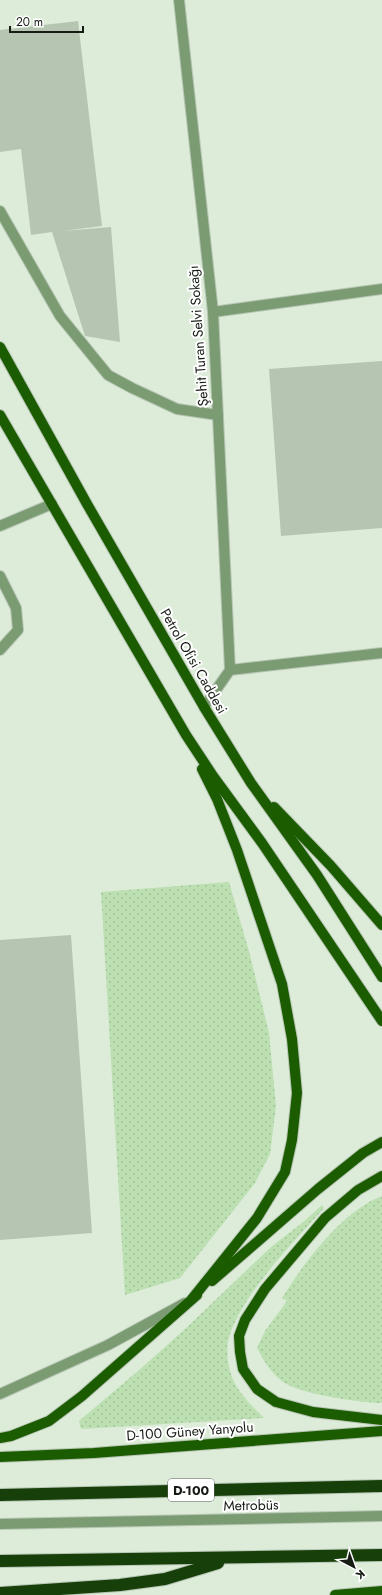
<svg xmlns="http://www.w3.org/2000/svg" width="382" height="1595" viewBox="0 0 382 1595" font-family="Jost,sans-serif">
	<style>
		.grass { fill: url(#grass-dots) }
		.building { fill: #b6c5b2 }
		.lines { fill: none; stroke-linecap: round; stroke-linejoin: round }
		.minor-casing { stroke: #b8c6b5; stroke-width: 12 }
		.major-casing { stroke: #b8c6b5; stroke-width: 12 }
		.highway-casing { stroke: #b8c6b5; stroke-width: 14 }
		.minor { stroke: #7b9c73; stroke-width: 10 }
		.major { stroke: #1c5c00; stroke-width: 10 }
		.highway { stroke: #163f09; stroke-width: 12 }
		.labels { text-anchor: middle; stroke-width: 4; stroke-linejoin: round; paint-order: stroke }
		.shield { fill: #fff; stroke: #5c5f5a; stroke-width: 1 }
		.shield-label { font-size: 13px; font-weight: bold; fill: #161b14 }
		.street-label { font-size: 14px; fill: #161b14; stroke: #fff }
	</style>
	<defs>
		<pattern id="grass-dots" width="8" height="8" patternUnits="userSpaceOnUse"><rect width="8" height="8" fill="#bce0b2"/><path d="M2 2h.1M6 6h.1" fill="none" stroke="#a1c098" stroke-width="1.8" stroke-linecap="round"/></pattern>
	</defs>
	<rect width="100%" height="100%" fill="#dcecd8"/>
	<g class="grass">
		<polygon points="229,882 250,955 269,1033 276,1106 270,1154 255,1183 180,1278 125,1295 101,892"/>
		<path d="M382,1196V1403C361,1403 300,1394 283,1382C270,1372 264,1361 257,1348L265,1331L287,1301L282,1298C304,1263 342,1211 382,1196Z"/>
		<path d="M322,1205L324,1208C294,1242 239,1297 228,1341C227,1348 227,1359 229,1366C232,1387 249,1403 264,1418L81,1429L79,1421L138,1371L184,1330L271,1247L302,1223Z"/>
	</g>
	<g class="building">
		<polygon points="78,21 102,226 63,231 111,227 120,342 85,336 52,232 31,235 21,149 0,152 0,30"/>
		<polygon points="382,361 382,528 281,536 269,369"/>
		<polygon points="71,935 92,1233 0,1240 0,940"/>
	</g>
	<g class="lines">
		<defs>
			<g id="minor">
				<polyline points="179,0 213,312 230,670"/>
				<polyline points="0,211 60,316 108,375 132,388 177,409 218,415"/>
				<polyline points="213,312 382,289"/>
				<polyline points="0,526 52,504"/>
				<polyline points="0,576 16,608 18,630 0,650"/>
				<polyline points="204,707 230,670 382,653"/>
				<polyline points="0,1394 108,1345 185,1303"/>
				<polyline points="0,1524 382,1516"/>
			</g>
			<g id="major">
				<polyline points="0,347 87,504 204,707 251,783 317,875 382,977"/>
				<polyline points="0,415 186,735 213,776 262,843 382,1021"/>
				<polyline points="274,807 331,866 382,925"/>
				<polyline points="382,1176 358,1190 325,1218 265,1289 245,1320 239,1336 240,1352 243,1369 257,1389 276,1402 313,1412 382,1420"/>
				<polyline points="212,1281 318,1189 363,1153 382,1142"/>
				<polyline points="192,1299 257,1218 285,1172 292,1140 297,1093 292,1039 282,984 237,850 217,799 202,769"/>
				<polyline points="0,1438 11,1436 49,1421 82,1396 197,1295"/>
				<polyline points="0,1457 94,1453 382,1431"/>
				<polyline points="335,1595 382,1591"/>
			</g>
			<g id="highway">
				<polyline points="0,1495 382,1486"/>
				<polyline points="0,1561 382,1555"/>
				<polyline points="0,1593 120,1585 165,1579 218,1563"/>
			</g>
		</defs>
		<use href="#minor" class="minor-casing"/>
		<use href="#major" class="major-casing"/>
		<use href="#highway" class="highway-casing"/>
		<use href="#minor" class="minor"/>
		<use href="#major" class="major"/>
		<use href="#highway" class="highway"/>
	</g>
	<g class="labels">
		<rect class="shield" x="168" y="1479" width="46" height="22" rx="3"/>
		<g class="shield-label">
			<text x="191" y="1495">D-100</text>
		</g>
		<g class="street-label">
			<text transform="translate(198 336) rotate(-94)" y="5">Şehit Turan Selvi Sokağı</text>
			<text transform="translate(194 661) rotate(60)" y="5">Petrol Ofisi Caddesi</text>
			<text transform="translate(190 1431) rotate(-4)" y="5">D-100 Güney Yanyolu</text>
			<text transform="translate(251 1505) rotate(-1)" y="5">Metrobüs</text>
		</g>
	</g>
	<g transform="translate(354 1567) rotate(139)" stroke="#ffffff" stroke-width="3" paint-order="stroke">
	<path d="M0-3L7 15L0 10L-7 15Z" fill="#161b14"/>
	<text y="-6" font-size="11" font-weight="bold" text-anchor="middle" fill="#161b14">K</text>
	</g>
	<path d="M10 26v6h73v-6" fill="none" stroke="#161b14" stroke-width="2"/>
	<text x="16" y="26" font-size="12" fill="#161b14" stroke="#ffffff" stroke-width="3" paint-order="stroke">20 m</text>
</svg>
